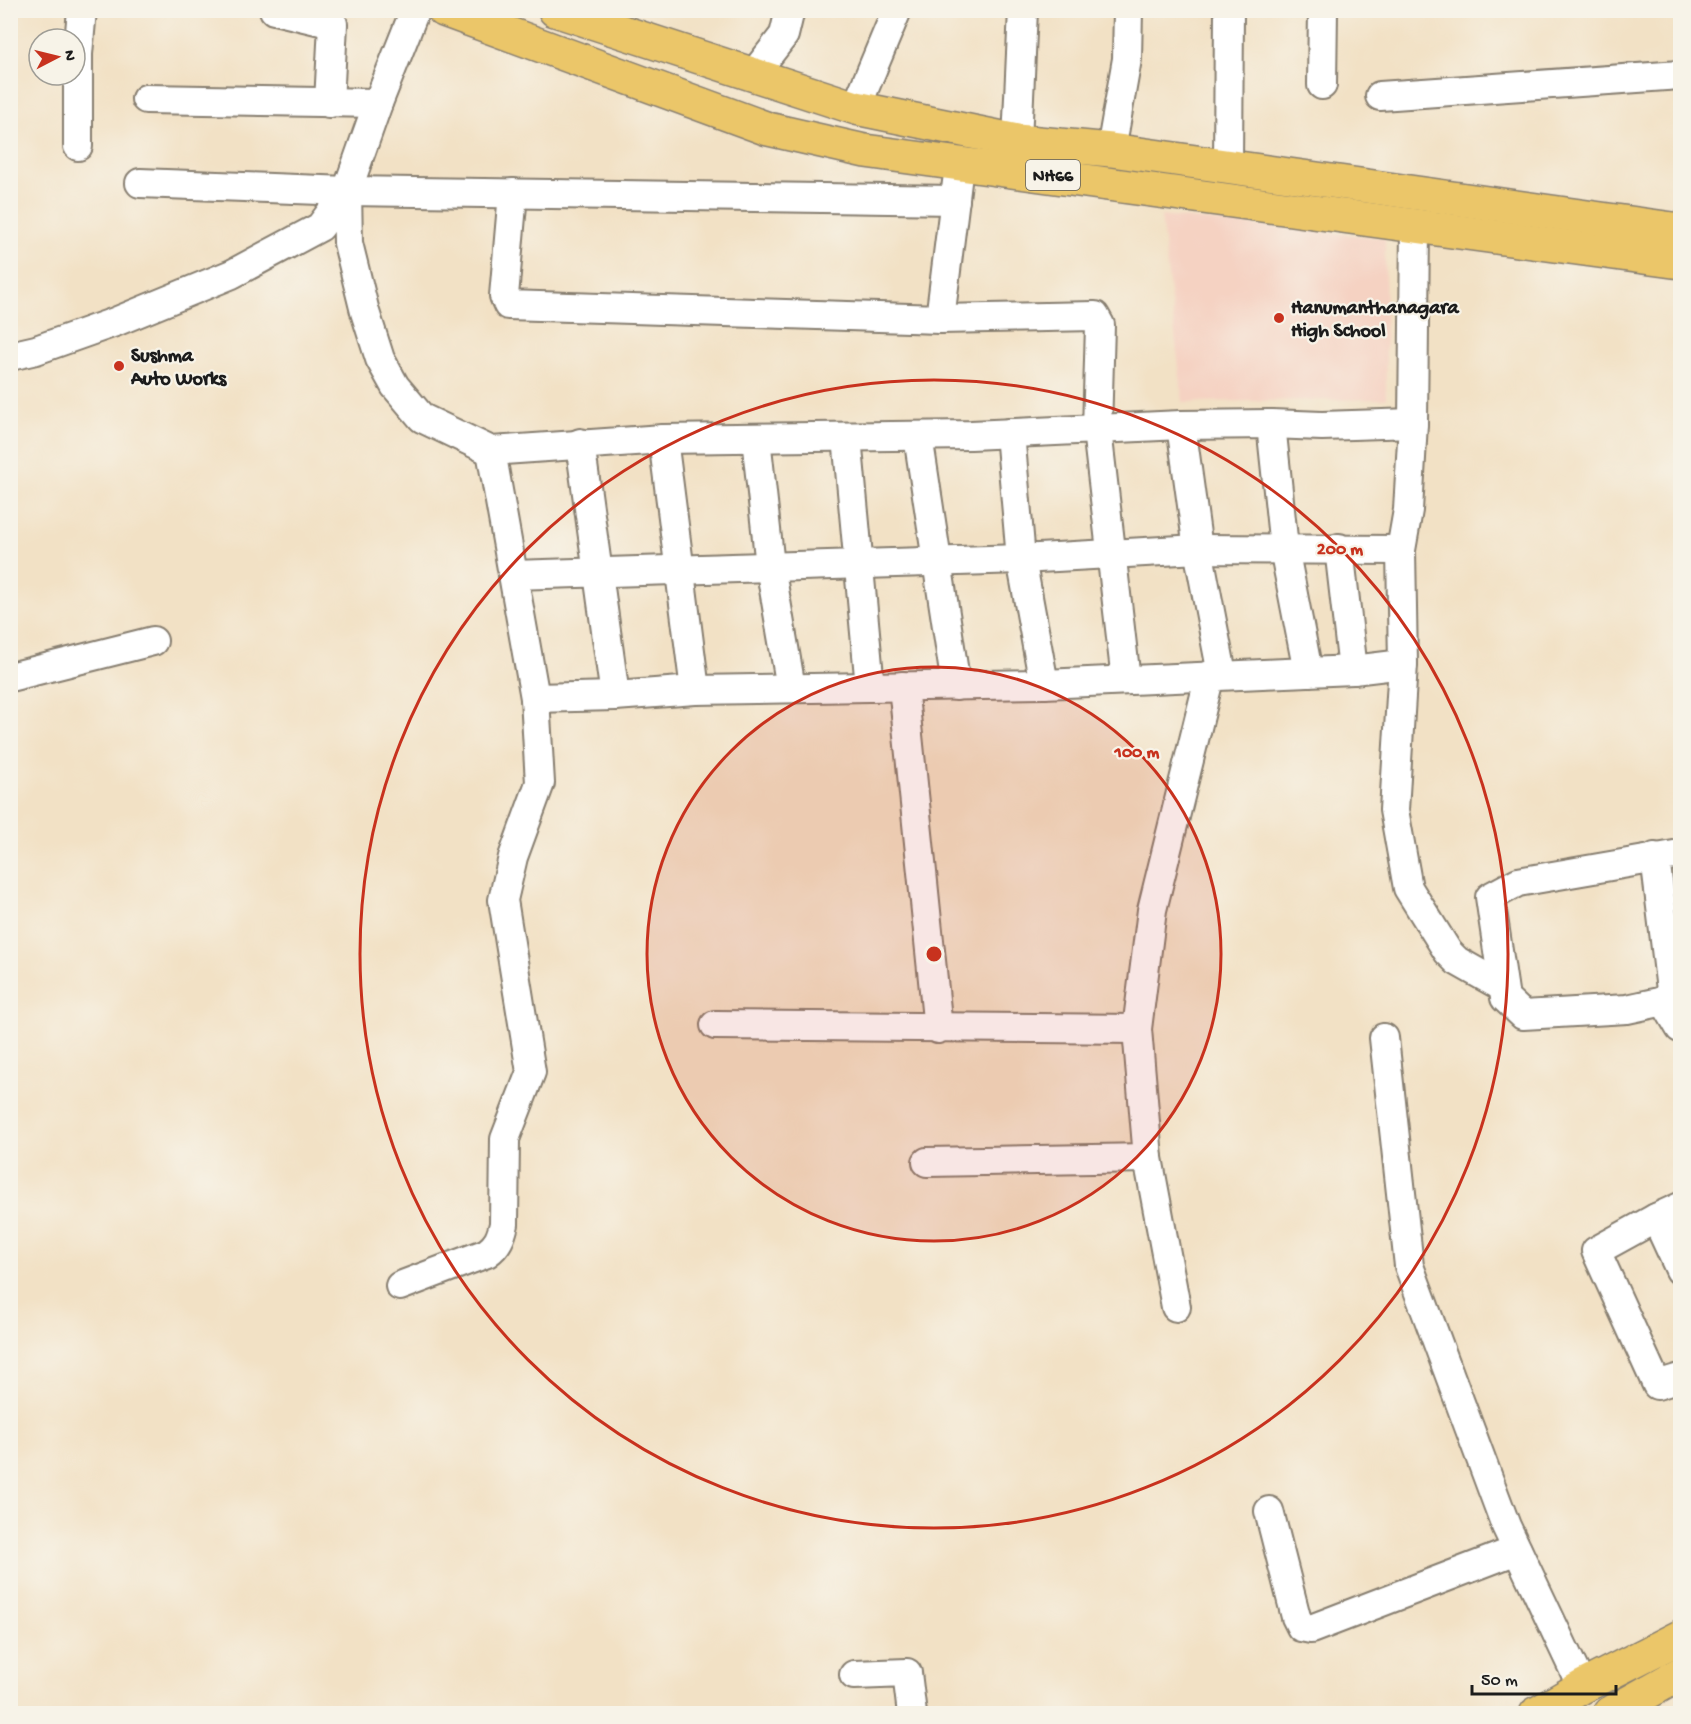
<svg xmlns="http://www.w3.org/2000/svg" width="1691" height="1724" viewBox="0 0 1691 1724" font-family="'Gochi Hand',sans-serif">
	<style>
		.built { fill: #f5d2c2 }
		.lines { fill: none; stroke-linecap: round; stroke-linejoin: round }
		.minor-casing { stroke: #877e70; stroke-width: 32 }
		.major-casing { stroke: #877e70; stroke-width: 36 }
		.highway-casing { stroke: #877e70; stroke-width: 36 }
		.minor { stroke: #fff; stroke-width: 28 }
		.major { stroke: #ebc669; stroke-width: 33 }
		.highway { stroke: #ebc669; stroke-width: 33 }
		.ring { fill: none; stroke: #c8321e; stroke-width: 3 }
		.poi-dot { fill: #c8321e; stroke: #f7f3e8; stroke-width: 2 }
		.labels { text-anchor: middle; stroke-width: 4.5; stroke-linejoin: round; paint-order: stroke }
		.shield { fill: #f7f3e8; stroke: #5e5c59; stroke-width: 1.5 }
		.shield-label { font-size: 18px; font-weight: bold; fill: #1c1c1c }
		.poi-label { font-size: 20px; font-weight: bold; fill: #1c1c1c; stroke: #f7f3e8; text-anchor: start }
		.centre { fill: #c8321e; stroke: #f7f3e8; stroke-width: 3 }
		.ring-label { font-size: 18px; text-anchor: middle; font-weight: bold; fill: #c8321e; stroke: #f7f3e8; stroke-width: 4.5; stroke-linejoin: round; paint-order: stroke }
	</style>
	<rect width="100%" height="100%" fill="#f7f3e8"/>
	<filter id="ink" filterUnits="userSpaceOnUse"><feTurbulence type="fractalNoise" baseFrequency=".0167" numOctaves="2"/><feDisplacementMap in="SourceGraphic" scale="12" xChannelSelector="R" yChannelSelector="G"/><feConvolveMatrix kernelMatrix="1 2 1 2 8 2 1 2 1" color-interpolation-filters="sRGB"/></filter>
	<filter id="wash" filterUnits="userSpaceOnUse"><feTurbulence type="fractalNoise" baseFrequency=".008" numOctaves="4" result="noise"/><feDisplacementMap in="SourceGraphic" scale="24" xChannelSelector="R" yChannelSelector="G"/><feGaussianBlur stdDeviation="1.35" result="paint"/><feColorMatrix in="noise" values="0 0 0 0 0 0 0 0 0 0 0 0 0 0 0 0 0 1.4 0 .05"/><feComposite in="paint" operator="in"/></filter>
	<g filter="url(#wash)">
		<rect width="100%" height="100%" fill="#f2e1c5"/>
		<polygon class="built" points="1161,216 1385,238 1386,399 1183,402"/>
	</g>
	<g filter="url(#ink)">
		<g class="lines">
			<defs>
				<g id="minor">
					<polyline points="274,10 333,24 329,103"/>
					<polyline points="753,75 784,35 790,10"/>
					<polyline points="1322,85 1323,10"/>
					<polyline points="1380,96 1680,75"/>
					<polyline points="146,99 378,103"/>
					<polyline points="856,108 897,10"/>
					<polyline points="1017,141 1023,10"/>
					<polyline points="78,146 78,54 82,10"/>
					<polyline points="1111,150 1127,59 1128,10"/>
					<polyline points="1228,166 1229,10"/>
					<polyline points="140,183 347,191 955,200"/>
					<polyline points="347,191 348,243 365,312 380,359 395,386 422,418 491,451"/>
					<polyline points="513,193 504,296 508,305 940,319 1095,316 1100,325 1097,430 1126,680"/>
					<polyline points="1415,228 1413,423 1408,510 1401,550 1403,664 1394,810 1408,888 1448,952 1457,961 1503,987"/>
					<polyline points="940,319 957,182"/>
					<polyline points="10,356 36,350 115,322 232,274 320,227 347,191 378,103 415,10"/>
					<polyline points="1271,424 1284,548 1308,672"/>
					<polyline points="1181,425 1198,549 1222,674"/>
					<polyline points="1010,433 1021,559 1044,684"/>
					<polyline points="918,436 956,686"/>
					<polyline points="847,437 870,687"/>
					<polyline points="756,438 770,566 791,688"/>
					<polyline points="663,439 695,690"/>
					<polyline points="580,443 615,696"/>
					<polyline points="1339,548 1353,670"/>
					<polyline points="513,575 1021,559 1198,549 1401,550"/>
					<polyline points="1403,664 1353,670 1044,684 695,690 615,696 535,698 491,451 663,439 971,435 1181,425 1271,424 1322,426 1413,423"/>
					<polyline points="10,677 153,641"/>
					<polyline points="903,686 938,1029"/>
					<polyline points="1655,857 1671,990 1664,1001 1627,1009 1523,1015 1505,998 1490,897 1518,882 1680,854"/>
					<polyline points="1664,1001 1680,1028"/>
					<polyline points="715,1025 1137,1029"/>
					<polyline points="1384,1038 1409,1266 1506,1526 1582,1687"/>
					<polyline points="927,1162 1148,1158"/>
					<polyline points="1680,1207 1656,1218 1680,1270"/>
					<polyline points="1656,1218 1596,1251 1657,1385 1680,1378"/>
					<path d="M400,1286L487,1253C498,1245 501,1237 504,1224L505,1139L531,1072L503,900L513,857L540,783L535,698"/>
					<polyline points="1176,1307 1148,1158 1137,1029 1152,910 1210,675"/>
					<polyline points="1269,1511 1296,1617 1301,1627 1311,1629 1517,1550"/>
					<polyline points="854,1675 907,1673 912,1714"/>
				</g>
				<g id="major">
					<polyline points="1536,1714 1582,1687 1680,1637"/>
					<polyline points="1609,1714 1680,1674"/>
				</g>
				<g id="highway">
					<polyline points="444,10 768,129 865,151 1680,262"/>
					<polyline points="555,10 856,108 1017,141 1111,150 1680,230"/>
				</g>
			</defs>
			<use href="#minor" class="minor-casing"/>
			<use href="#major" class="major-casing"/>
			<use href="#highway" class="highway-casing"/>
			<use href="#minor" class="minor"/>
			<use href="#major" class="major"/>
			<use href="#highway" class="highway"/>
		</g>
	</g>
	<circle cx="934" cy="954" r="287" fill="#c8321e" fill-opacity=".12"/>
	<g class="ring">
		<circle cx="934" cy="954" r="287"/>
		<circle cx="934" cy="954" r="574"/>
	</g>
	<g class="poi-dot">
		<circle cx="1279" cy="318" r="6"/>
		<circle cx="119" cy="366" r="6"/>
	</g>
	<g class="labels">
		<rect class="shield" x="1026" y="160" width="54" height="30" rx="4.5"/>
		<g class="shield-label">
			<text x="1053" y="181">NH66</text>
		</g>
		<g class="poi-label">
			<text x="1291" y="313">Hanumanthanagara<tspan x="1291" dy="23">High School</tspan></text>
			<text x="131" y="361">Sushma<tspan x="131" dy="23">Auto Works</tspan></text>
		</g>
	</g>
	<circle cx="934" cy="954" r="9" class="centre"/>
	<g class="ring-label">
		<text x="1340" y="554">200 m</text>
		<text x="1137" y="757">100 m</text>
	</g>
	<rect width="1691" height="1724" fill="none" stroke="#f7f3e8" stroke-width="36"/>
	<g transform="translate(57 57) rotate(83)"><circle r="28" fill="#f7f3e8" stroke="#9f9d96" stroke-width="1.5"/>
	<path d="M0-4.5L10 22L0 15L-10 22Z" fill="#c8321e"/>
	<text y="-9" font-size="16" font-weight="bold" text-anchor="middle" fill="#1c1c1c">N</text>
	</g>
	<path d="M1472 1685v9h144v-9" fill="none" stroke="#1c1c1c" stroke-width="3"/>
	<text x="1481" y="1685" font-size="18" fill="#1c1c1c" stroke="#f7f3e8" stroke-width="4.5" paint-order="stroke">50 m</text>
</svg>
